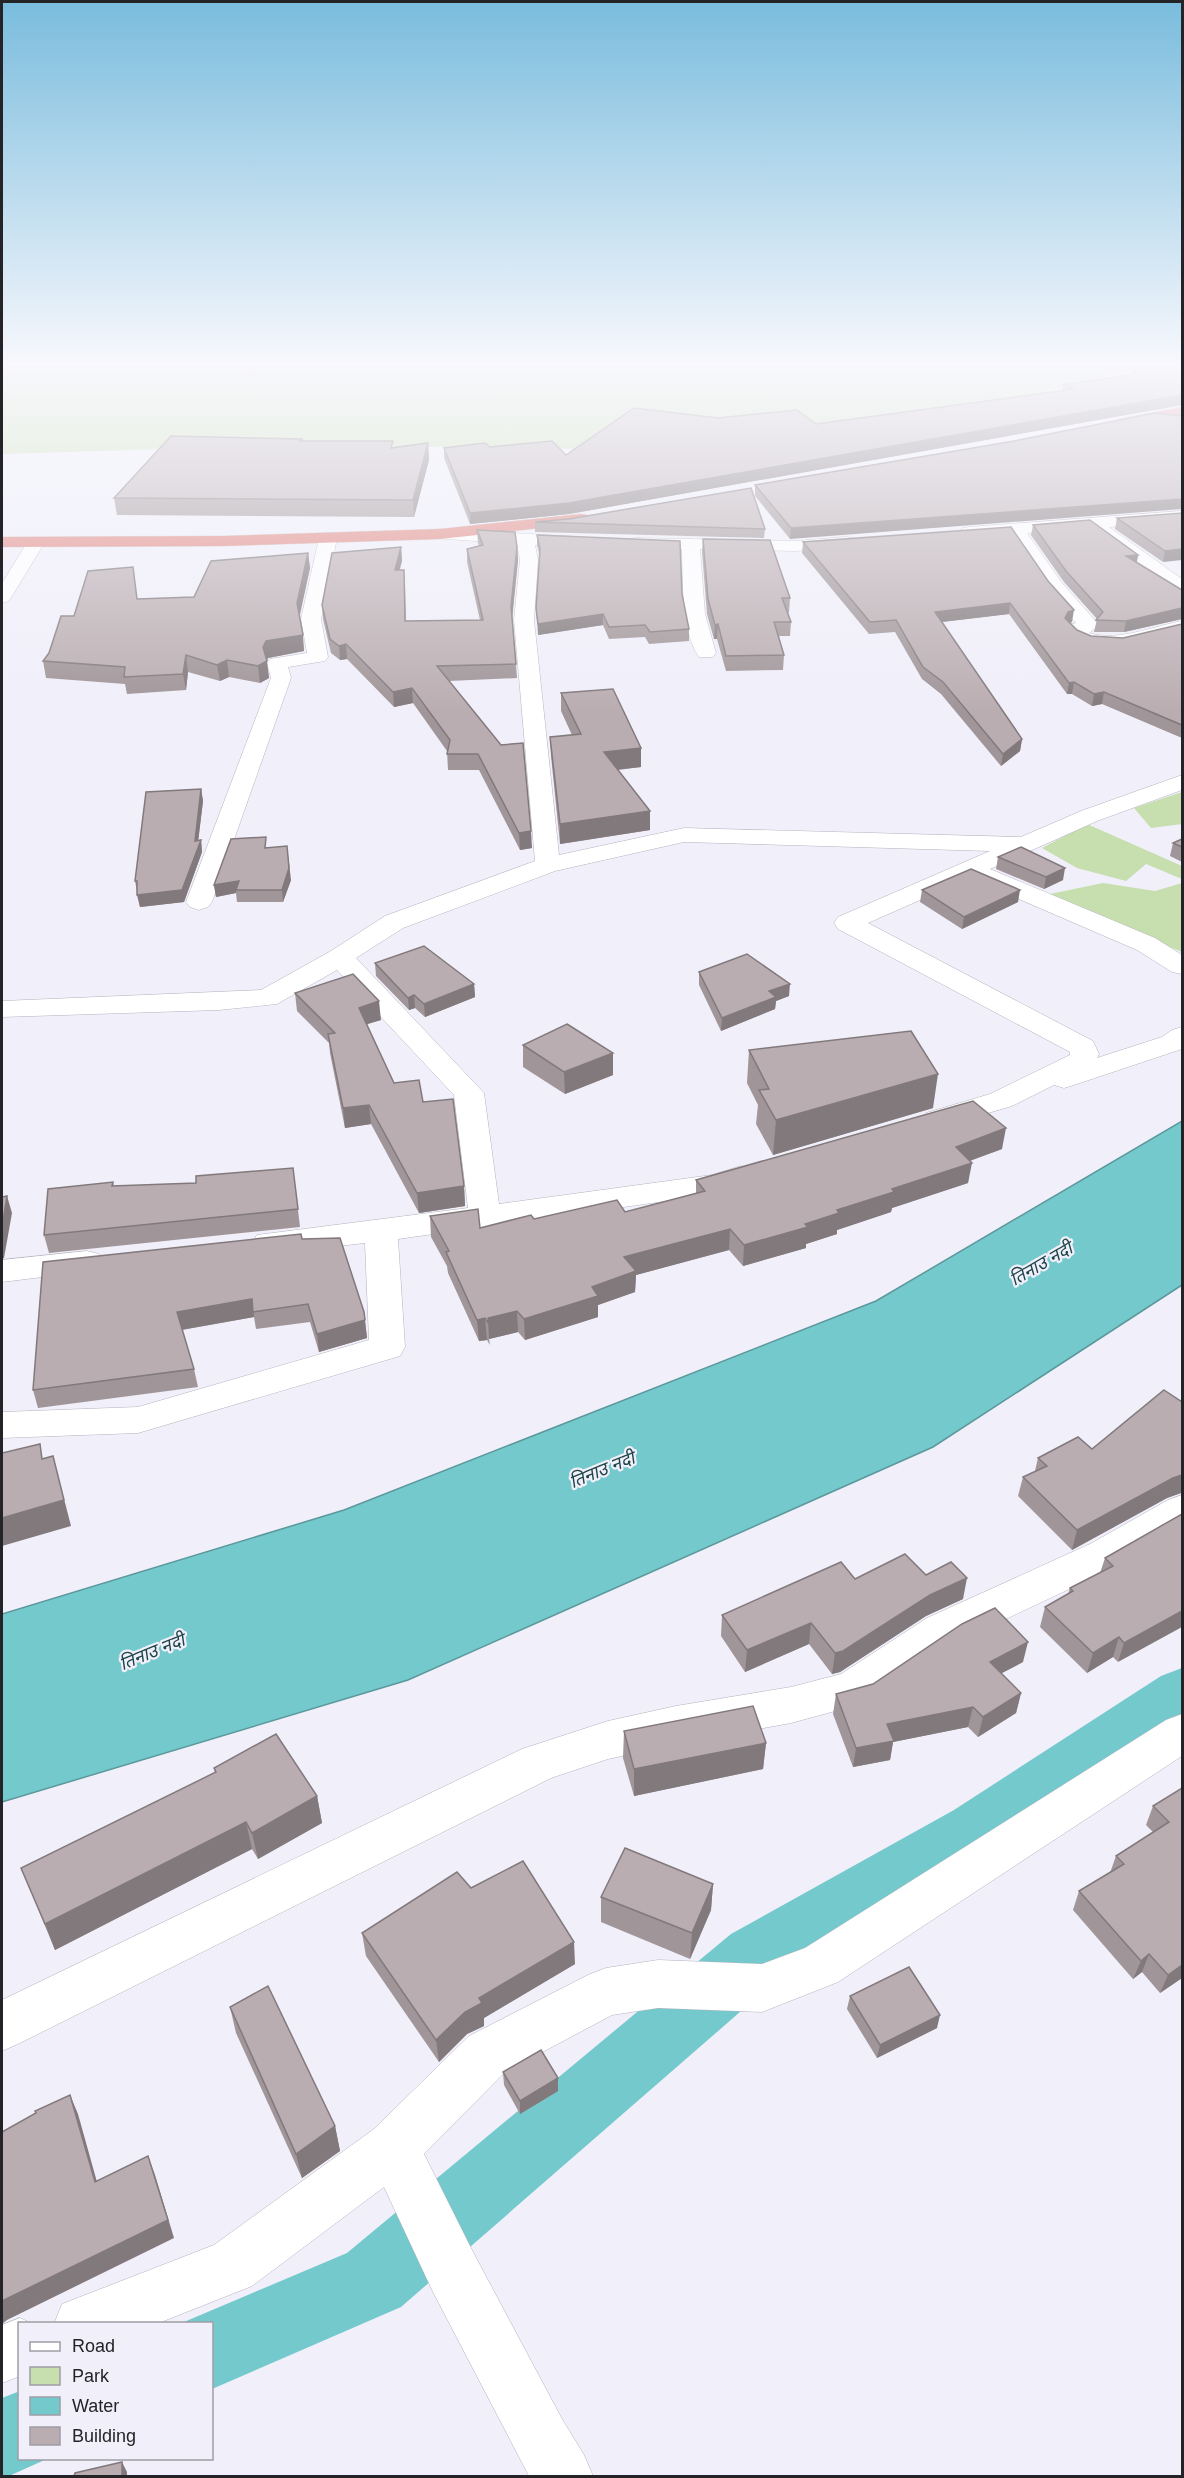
<svg xmlns="http://www.w3.org/2000/svg" width="1184" height="2478" viewBox="0 0 1184 2478" font-family="Helvetica,'Noto Sans Devanagari',sans-serif">
	<style>
		.green { fill: #c7deae }
		.water { fill: #73c9cc; stroke: #5b989b; stroke-width: 1.5 }
		.lines { fill: none; stroke-linecap: round; stroke-linejoin: round }
		.canal { fill: #73c9cc; fill-rule: evenodd }
		.minor-casing { stroke: #b4b3be; stroke-width: 1 }
		.highway-casing { stroke: #cfcfd0; stroke-width: 1 }
		.minor { fill: #fff; fill-rule: evenodd }
		.highway { fill: #e0857e; fill-rule: evenodd }
		.wall { fill: #a09598 }
		.shaded-wall { fill: #82797c }
		.building { fill: #baadb1; stroke: #82797c; stroke-width: 1.5 }
		.labels { text-anchor: middle; stroke-width: 4.5; stroke-linejoin: round; paint-order: stroke }
		.water-label { font-size: 18px; font-style: italic; fill: #1d4547; stroke: #f0effa }
	</style>
	<rect width="100%" height="100%" fill="#f0effa"/>
	<g class="green">
		<polygon points="2,367 1138,367 1032,396 857,428 576,449 301,445 2,454"/>
		<polygon points="1182,792 1182,824 1151,828 1134,808"/>
		<polygon points="1087,824 1182,866 1182,879 1146,864 1126,881 1077,868 1042,848"/>
		<polygon points="1103,883 1155,891 1182,883 1182,952 1045,895"/>
	</g>
	<polygon class="water" points="1182,1121 1182,1285 933,1447 408,1680 2,1802 2,1614 344,1510 876,1301"/>
	<g class="lines">
		<g class="canal">
			<polygon points="1182,1668 1182,1724 998,1850 779,1978 401,2307 212,2389 212,2324 184,2322 347,2253 731,1934 954,1810 1161,1676"/>
			<polygon points="20,2391 20,2458 49,2458 9,2476 2,2476 2,2398"/>
		</g>
		<defs>
			<g id="minor">
				<path d="M1182,511V521L1109,527L1182,579V593L1175,591L1096,534L1093,530L1095,528L1027,533L1062,583L1099,625L1089,633C1119,642 1153,626 1182,621V633C1149,640 1090,664 1065,629L1068,625L1076,623L1048,591L1010,534L969,537L963,536L960,532L963,528L969,527Z"/>
				<polygon points="440,529 582,537 588,538 591,542 588,546 582,547 535,545 538,560 534,620 559,855 684,828 1021,837 1081,811 1182,775 1182,790 1097,821 990,869 1155,938 1182,955 1182,974 1172,972 1137,950 970,878 868,923 1093,1041 1099,1054 1097,1058 1162,1037 1172,1030 1182,1027 1182,1049 1074,1085 1064,1088 1054,1085 1012,1106 937,1128 926,1125 922,1119 926,1113 990,1094 1070,1055 1070,1052 838,929 834,923 838,917 990,851 684,842 555,871 403,928 356,958 484,1093 499,1204 712,1175 741,1166 752,1169 757,1176 752,1183 715,1194 398,1239 405,1347 400,1356 138,1433 2,1438 2,1412 138,1407 369,1340 365,1243 269,1254 257,1251 252,1243 257,1235 468,1208 454,1095 337,970 277,1004 219,1010 2,1017 2,1001 261,990 331,951 385,916 535,861 514,620 520,560 517,544 434,538 431,534 434,530"/>
				<polygon points="328,533 334,534 337,538 321,619 328,657 325,661 288,667 291,678 212,902 208,907 199,910 190,907 186,902 271,678 267,663 270,659 307,653 301,619 319,538 322,534"/>
				<polygon points="36,537 42,538 45,542 9,601 2,603 2,583 30,538"/>
				<path d="M846,537L852,538L855,542L852,546L796,551L700,549L705,614L716,653L713,657H699C681,631 683,580 682,549L636,548L630,547L627,543L630,539L636,538L796,541Z"/>
				<polygon points="87,1251 99,1254 104,1262 99,1270 2,1282 2,1260"/>
				<polygon points="1182,1495 1182,1528 1118,1566 957,1642 868,1702 791,1723 676,1744 608,1759 551,1778 20,2043 2,2051 2,2000 522,1749 608,1721 676,1706 791,1687 841,1674 927,1618 1090,1544 1168,1500"/>
				<polygon points="1182,1714 1182,1756 838,1982 762,2012 658,2008 612,2015 505,2072 424,2154 473,2252 562,2419 584,2455 593,2476 529,2476 433,2292 384,2187 252,2286 156,2324 54,2324 62,2304 214,2245 374,2129 469,2036 588,1975 606,1968 658,1960 762,1964 805,1948 1166,1720"/>
				<polygon points="20,2318 33,2324 20,2324 20,2376 2,2383 2,2325"/>
			</g>
			<g id="highway">
				<polygon points="1182,407 1182,415 1119,427 1112,423 1119,419"/>
				<polygon points="581,514 587,515 590,519 587,523 440,539 223,546 2,547 2,537 223,536 440,529"/>
			</g>
		</defs>
		<use href="#minor" class="minor-casing"/>
		<use href="#highway" class="highway-casing"/>
		<use href="#minor" class="minor"/>
		<use href="#highway" class="highway"/>
	</g>
	<g class="wall">
		<polygon points="1182,367 1182,406 1182,405 569,514 470,524 444,458 444,448 490,447 566,455 718,418 816,424 1062,391 1063,385 1130,375 1131,368"/>
		<polygon points="1182,416 790,539 755,496 755,485"/>
		<polygon points="302,441 393,447 428,443 429,460 414,517 117,515 114,498"/>
		<polygon points="1182,513 1163,562 1115,529 1117,518"/>
		<polygon points="535,522 765,529 764,538 535,532"/>
		<polygon points="1033,525 1138,555 1137,562 1182,590 1182,620 1182,619 1124,632 1094,632 1097,619 1064,582 1031,535"/>
		<polygon points="477,530 517,547 518,560 512,616 517,678 449,681 532,848 520,850 479,770 448,770 447,751 413,703 394,707 347,659 340,660 331,653 323,619 322,605 401,547 402,561 399,570 405,584 406,621 480,620 467,562 467,549 479,546 478,543"/>
		<polygon points="537,535 682,594 689,629 689,641 649,644 645,637 609,639 603,625 538,635 536,608 540,557 537,545"/>
		<polygon points="703,539 790,598 789,612 788,613 791,622 790,636 779,636 784,655 783,670 726,671 717,639 714,639 707,614 702,552"/>
		<polygon points="803,542 1072,622 1069,623 1077,630 1091,636 1123,638 1182,624 1182,738 1102,704 1092,706 1072,694 1067,694 1009,614 942,622 1022,739 1020,751 1001,766 941,694 922,679 895,632 869,634 802,553"/>
		<polygon points="308,553 310,568 299,616 304,651 268,658 266,661 269,678 260,683 229,677 220,681 188,672 186,690 127,694 125,684 46,678 43,661 74,616 138,599 194,597"/>
		<polygon points="561,693 641,748 641,767 618,770 650,830 560,844 551,756 550,737 572,735 561,711"/>
		<polygon points="201,789 203,801 198,841 201,840 202,852 184,902 140,907 135,881"/>
		<polygon points="1182,839 1182,862 1170,856 1173,843"/>
		<polygon points="267,848 291,880 283,902 237,902 236,893 216,897 214,885"/>
		<polygon points="998,857 1063,880 1044,889 996,869"/>
		<polygon points="922,890 1018,902 962,929 920,902"/>
		<polygon points="375,963 474,984 475,997 425,1017 415,1008 409,1010 376,976"/>
		<polygon points="699,972 789,996 776,1001 775,1009 721,1031 699,985"/>
		<polygon points="295,993 381,1020 367,1024 394,1083 423,1102 464,1186 465,1206 419,1213 371,1124 345,1128 330,1053 329,1043 297,1011"/>
		<polygon points="523,1045 613,1053 613,1075 565,1094 523,1067"/>
		<polygon points="749,1050 933,1108 773,1155 756,1124 758,1105 747,1083"/>
		<polygon points="1002,1149 970,1161 968,1183 892,1208 891,1212 837,1230 837,1234 806,1244 806,1248 743,1266 729,1250 636,1275 635,1292 598,1305 598,1317 525,1340 518,1332 489,1339 490,1345 487,1340 479,1341 448,1273 447,1266 431,1237 430,1216 480,1228 534,1219 625,1212 696,1193 696,1180"/>
		<polygon points="293,1168 300,1227 49,1253 44,1235 113,1182 114,1186 196,1183"/>
		<polygon points="302,1239 364,1312 367,1338 319,1352 310,1322 256,1329 254,1317 182,1330 194,1369 198,1387 38,1408 33,1390"/>
		<polygon points="1182,1402 1182,1494 1181,1493 1167,1498 1072,1550 1018,1496 1023,1477 1035,1471 1038,1458 1092,1449"/>
		<polygon points="1182,1514 1118,1662 1113,1657 1087,1673 1040,1627 1045,1607 1068,1594 1070,1588 1100,1573 1105,1558"/>
		<polygon points="926,1575 963,1599 926,1616 840,1672 832,1674 809,1644 745,1672 721,1636 722,1615 855,1579"/>
		<polygon points="1023,1662 1001,1673 1021,1693 1016,1713 978,1737 968,1727 893,1742 890,1760 853,1767 833,1714 836,1694"/>
		<polygon points="624,1731 766,1743 763,1769 634,1796 623,1758"/>
		<polygon points="214,1768 317,1796 322,1823 258,1859 252,1849 55,1950 21,1868 215,1773"/>
		<polygon points="1182,1788 1182,1978 1160,1993 1142,1972 1133,1979 1073,1910 1079,1891 1110,1873 1116,1856 1153,1832 1146,1825 1153,1806"/>
		<polygon points="713,1884 711,1910 690,1959 601,1922 601,1897"/>
		<polygon points="471,1888 575,1964 484,2018 484,2026 467,2034 439,2062 366,1956 362,1933"/>
		<polygon points="850,1996 937,2028 877,2058 847,2009"/>
		<polygon points="230,2007 335,2126 340,2151 302,2178 236,2033"/>
		<polygon points="503,2072 558,2078 558,2091 520,2114 504,2085"/>
	</g>
	<g class="shaded-wall">
		<polygon points="1182,395 1182,405 569,514 470,524 470,513"/>
		<polygon points="428,443 429,460 414,517 413,500"/>
		<polygon points="1182,499 1182,509 790,539 791,528"/>
		<polygon points="401,547 402,561 396,584 395,570"/>
		<polygon points="517,547 518,560 512,620 511,606"/>
		<polygon points="1182,549 1182,560 1163,562 1165,551"/>
		<polygon points="308,553 310,568 299,619 297,603"/>
		<polygon points="1138,555 1136,565 1126,556"/>
		<polygon points="1010,603 1009,614 933,623 935,612"/>
		<polygon points="1182,608 1182,619 1124,632 1126,621"/>
		<polygon points="1074,610 1072,622 1066,624 1065,618 1068,612"/>
		<polygon points="603,614 603,625 538,635 538,624"/>
		<polygon points="718,624 717,639 714,639 715,625"/>
		<polygon points="303,635 304,651 268,658 266,662 267,661 269,678 260,683 258,666 263,647 266,641"/>
		<polygon points="346,644 347,659 340,660 339,646"/>
		<polygon points="186,655 188,672 186,690 183,674"/>
		<polygon points="227,660 229,677 220,681 217,665"/>
		<polygon points="1074,682 1072,694 1067,694 1069,683"/>
		<polygon points="412,688 413,703 394,707 393,692"/>
		<polygon points="1104,692 1102,704 1092,706 1094,694"/>
		<polygon points="1022,739 1020,751 1001,766 1003,754"/>
		<polygon points="641,748 641,767 604,771 604,752"/>
		<polygon points="201,789 203,801 197,851 201,840 202,852 184,902 140,907 137,895 195,841"/>
		<polygon points="650,811 650,830 560,844 560,824"/>
		<polygon points="531,831 532,848 520,850 519,833"/>
		<polygon points="287,846 291,880 283,902 282,890"/>
		<polygon points="1065,868 1063,880 1044,889 1046,877"/>
		<polygon points="239,881 236,890 236,893 216,897 214,885"/>
		<polygon points="1020,890 1018,902 962,929 964,917"/>
		<polygon points="474,984 475,997 425,1017 424,1004"/>
		<polygon points="790,984 789,996 776,1001 775,1009 721,1031 722,1018 769,991"/>
		<polygon points="414,995 415,1008 409,1010 408,998"/>
		<polygon points="379,1001 381,1020 361,1026 359,1008"/>
		<polygon points="613,1053 613,1075 565,1094 564,1072"/>
		<polygon points="938,1074 933,1108 773,1155 776,1120"/>
		<polygon points="369,1105 371,1124 345,1128 343,1108"/>
		<polygon points="1006,1128 1002,1149 952,1167 956,1147"/>
		<polygon points="972,1163 968,1183 892,1208 891,1212 837,1230 837,1234 806,1244 806,1248 743,1266 744,1245 805,1224 837,1210 892,1189"/>
		<polygon points="464,1186 465,1206 419,1213 417,1193"/>
		<polygon points="7,1196 12,1213 4,1258 2,1259 2,1227"/>
		<polygon points="730,1229 729,1250 636,1275 635,1292 598,1305 598,1317 525,1340 524,1319 624,1257"/>
		<polygon points="252,1299 254,1317 180,1330 177,1312"/>
		<polygon points="517,1311 518,1332 489,1339 488,1318"/>
		<polygon points="364,1312 367,1338 319,1352 317,1334"/>
		<polygon points="485,1318 487,1340 479,1341 477,1320"/>
		<polygon points="53,1456 71,1526 2,1546 2,1518"/>
		<polygon points="1182,1475 1182,1489 1181,1493 1167,1498 1072,1550 1077,1530 1173,1478"/>
		<polygon points="967,1578 963,1599 926,1616 840,1672 832,1674 835,1653 930,1595"/>
		<polygon points="1182,1611 1182,1627 1118,1662 1124,1643"/>
		<polygon points="811,1623 809,1644 745,1672 747,1650"/>
		<polygon points="1119,1637 1113,1657 1087,1673 1093,1653"/>
		<polygon points="1028,1642 1023,1662 985,1682 990,1662"/>
		<polygon points="1021,1693 1016,1713 978,1737 983,1717"/>
		<polygon points="973,1707 968,1727 893,1742 890,1760 853,1767 856,1748 887,1724"/>
		<polygon points="766,1743 763,1769 634,1796 634,1769"/>
		<polygon points="317,1796 322,1823 258,1859 252,1833"/>
		<polygon points="246,1822 252,1849 55,1950 45,1924"/>
		<polygon points="713,1884 711,1910 690,1959 692,1933"/>
		<polygon points="574,1942 575,1964 484,2018 484,2026 467,2034 439,2062 436,2040 479,1998"/>
		<polygon points="1149,1954 1142,1972 1133,1979 1141,1961"/>
		<polygon points="1182,1965 1182,1978 1160,1993 1168,1975"/>
		<polygon points="940,2015 937,2028 877,2058 880,2045"/>
		<polygon points="558,2078 558,2091 520,2114 520,2101"/>
		<polygon points="70,2095 78,2114 102,2200 95,2182"/>
		<polygon points="335,2126 340,2151 302,2178 296,2154"/>
		<polygon points="148,2156 155,2175 174,2238 7,2320 2,2324 2,2301"/>
		<polygon points="122,2462 127,2472 127,2476 122,2476"/>
	</g>
	<g class="building">
		<polygon points="1140,367 1182,367 1182,395 569,503 470,513 444,448 485,443 490,447 552,441 566,455 634,408 718,418 797,410 816,424 1075,389 1063,385 1142,373 1131,368"/>
		<polygon points="1155,413 1182,416 1182,499 791,528 755,485 1014,441"/>
		<polygon points="171,436 302,439 300,441 393,441 391,448 428,443 413,500 114,498"/>
		<polygon points="751,488 765,529 535,522 569,519"/>
		<polygon points="1182,513 1182,549 1165,551 1117,518"/>
		<polygon points="1090,520 1138,555 1126,556 1182,590 1182,608 1126,621 1096,620 1103,612 1066,571 1033,525"/>
		<polygon points="1011,527 1048,581 1074,610 1068,612 1065,618 1077,630 1091,636 1123,638 1182,624 1182,725 1104,692 1094,694 1074,682 1069,683 1010,603 935,612 1022,739 1003,754 943,682 923,667 896,620 870,622 803,542"/>
		<polygon points="477,530 515,532 517,547 511,606 516,664 437,666 501,745 523,743 531,831 519,833 478,754 447,754 450,740 412,688 393,692 346,644 339,646 330,639 322,605 332,553 401,547 395,570 404,570 405,621 483,620 467,549 483,545"/>
		<polygon points="537,535 680,541 682,594 689,629 650,632 645,625 609,627 603,614 538,624 536,608 540,549"/>
		<polygon points="703,539 770,540 790,598 782,598 791,622 774,622 784,655 726,656 718,624 715,625 708,599"/>
		<polygon points="308,553 297,603 303,635 266,641 263,647 267,661 258,666 227,660 217,665 186,655 183,674 124,677 125,667 43,661 49,653 61,616 74,616 88,571 133,567 137,599 194,597 211,561"/>
		<polygon points="613,689 641,748 604,752 650,811 560,824 550,737 581,734 561,693"/>
		<polygon points="201,789 195,841 201,840 182,890 137,895 137,881 135,881 146,792"/>
		<polygon points="266,837 265,848 287,846 289,868 282,890 236,890 239,881 214,885 231,839"/>
		<polygon points="1182,839 1182,847 1173,843"/>
		<polygon points="1021,847 1065,868 1046,877 998,857"/>
		<polygon points="971,869 1020,890 964,917 922,890"/>
		<polygon points="424,946 474,984 424,1004 414,995 408,998 375,963"/>
		<polygon points="747,954 790,984 769,991 776,997 722,1018 699,972"/>
		<polygon points="353,974 379,1001 359,1008 394,1083 419,1080 423,1102 453,1099 464,1186 417,1193 369,1105 343,1108 328,1034 335,1033 295,993"/>
		<polygon points="567,1024 613,1053 564,1072 523,1045"/>
		<polygon points="911,1031 938,1074 776,1120 759,1090 769,1089 749,1050"/>
		<polygon points="973,1101 1006,1128 956,1147 972,1163 892,1189 894,1192 837,1210 839,1213 805,1224 808,1227 744,1245 730,1229 624,1257 636,1271 592,1287 598,1296 524,1319 517,1311 488,1318 489,1324 485,1318 477,1320 446,1252 449,1251 430,1216 478,1209 480,1228 531,1215 534,1219 617,1200 625,1212 705,1191 696,1180"/>
		<polygon points="293,1168 298,1209 44,1235 48,1189 113,1182 112,1186 196,1183 196,1176"/>
		<polygon points="7,1196 2,1227 2,1197"/>
		<polygon points="301,1234 302,1239 340,1238 364,1312 365,1320 317,1334 308,1304 253,1312 252,1299 177,1312 194,1369 33,1390 43,1262"/>
		<polygon points="1164,1390 1182,1402 1182,1475 1173,1478 1077,1530 1023,1477 1047,1466 1038,1458 1078,1437 1092,1449"/>
		<polygon points="40,1444 42,1459 53,1456 64,1500 2,1518 2,1453"/>
		<polygon points="1182,1514 1182,1611 1124,1643 1119,1637 1093,1653 1045,1607 1073,1591 1070,1588 1113,1566 1105,1558"/>
		<polygon points="905,1554 926,1575 951,1562 967,1578 930,1595 843,1651 835,1653 811,1623 747,1650 722,1615 841,1562 855,1579"/>
		<polygon points="995,1608 1028,1642 990,1662 1021,1693 983,1717 973,1707 887,1724 894,1741 856,1748 836,1694 873,1684 962,1624"/>
		<polygon points="753,1706 766,1743 634,1769 624,1731"/>
		<polygon points="276,1734 317,1796 252,1833 246,1822 45,1924 21,1868 216,1772 214,1768"/>
		<polygon points="1182,1788 1182,1965 1168,1975 1149,1954 1141,1961 1079,1891 1124,1864 1116,1856 1169,1822 1153,1806"/>
		<polygon points="625,1848 713,1884 692,1933 601,1897"/>
		<polygon points="523,1861 574,1942 479,1998 482,2003 465,2012 436,2040 362,1933 457,1872 471,1888"/>
		<polygon points="909,1967 940,2015 880,2045 850,1996"/>
		<polygon points="268,1986 335,2126 296,2154 230,2007"/>
		<polygon points="541,2050 558,2078 520,2101 503,2072"/>
		<polygon points="70,2095 95,2182 148,2156 168,2220 2,2301 2,2132 36,2113 35,2111"/>
		<polygon points="122,2462 122,2476 74,2476 75,2473"/>
	</g>
	<linearGradient id="sky" x2="0" y2="1"><stop stop-color="#79bcdd"/><stop offset="0.51" stop-color="#f8f8fd"/><stop offset="1" stop-color="#f8f8fd" stop-opacity="0"/></linearGradient>
	<rect width="1184" height="714" fill="url(#sky)"/>
	<g class="labels">
		<g class="water-label">
			<text transform="translate(1041 1264) rotate(-30)" y="6">तिनाउ नदी</text>
			<text transform="translate(602 1470) rotate(-22)" y="6">तिनाउ नदी</text>
			<text transform="translate(152 1652) rotate(-22)" y="6">तिनाउ नदी</text>
		</g>
	</g>
	<rect width="1184" height="2478" fill="none" stroke="#242428" stroke-width="6"/>
	<rect x="18" y="2322" width="195" height="138" fill="#f0effa" stroke="#9e9ea6" stroke-width="1.5"/>
	<rect x="30" y="2342" width="30" height="9" fill="#ffffff" stroke="#9e9ea6" stroke-width="1.5"/>
	<text x="72" y="2352" font-size="18" fill="#242428">Road</text>
	<rect x="30" y="2367" width="30" height="18" fill="#c7deae" stroke="#9e9ea6" stroke-width="1.5"/>
	<text x="72" y="2382" font-size="18" fill="#242428">Park</text>
	<rect x="30" y="2397" width="30" height="18" fill="#73c9cc" stroke="#9e9ea6" stroke-width="1.5"/>
	<text x="72" y="2412" font-size="18" fill="#242428">Water</text>
	<rect x="30" y="2427" width="30" height="18" fill="#baadb1" stroke="#9e9ea6" stroke-width="1.5"/>
	<text x="72" y="2442" font-size="18" fill="#242428">Building</text>
</svg>
